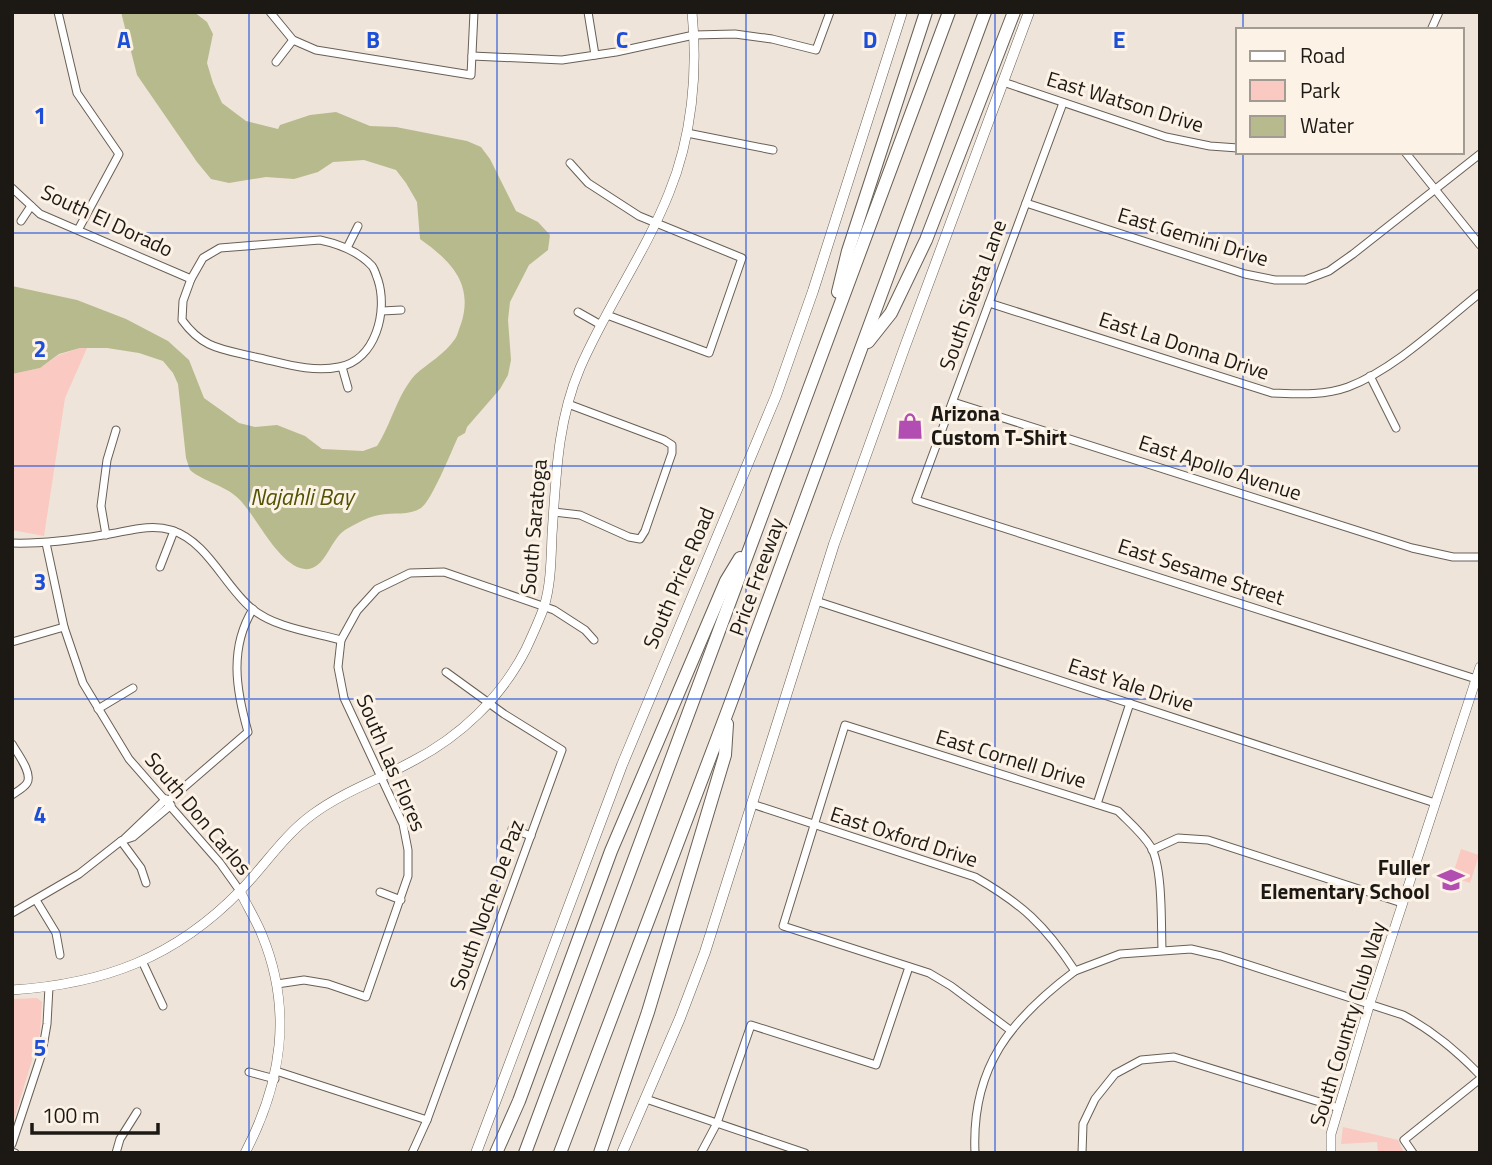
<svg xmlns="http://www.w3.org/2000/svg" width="1492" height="1165" viewBox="0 0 1492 1165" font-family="'Titillium Web',sans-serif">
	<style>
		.green { fill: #fac9c1 }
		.water { fill: #b7ba8c }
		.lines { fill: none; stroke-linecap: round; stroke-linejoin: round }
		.minor-casing { stroke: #685f55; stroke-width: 9 }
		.tertiary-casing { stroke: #685f55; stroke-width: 10 }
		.secondary-casing { stroke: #685f55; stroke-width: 11 }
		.motorway-casing { stroke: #685f55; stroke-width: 14 }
		.minor { stroke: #fff; stroke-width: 7 }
		.tertiary { stroke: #fff; stroke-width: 9 }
		.secondary { stroke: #fff; stroke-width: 10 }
		.motorway { stroke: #fff; stroke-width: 12 }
		.grid { fill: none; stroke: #1d4ed8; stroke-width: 2; stroke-opacity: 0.55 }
		.labels { text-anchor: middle; stroke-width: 6; stroke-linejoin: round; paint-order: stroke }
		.street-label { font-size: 21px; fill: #1c1915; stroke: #fcf2e6 }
		.poi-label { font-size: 21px; font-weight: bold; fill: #1c1915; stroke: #fcf2e6; text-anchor: start }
		.water-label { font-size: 23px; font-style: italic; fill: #515303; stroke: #fcf2e6 }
		.grid-label { font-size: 23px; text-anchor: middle; font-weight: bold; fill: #1d4ed8; stroke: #fcf2e6; stroke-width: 6; stroke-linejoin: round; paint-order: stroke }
	</style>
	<rect width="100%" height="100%" fill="#efe4d9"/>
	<g class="green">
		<polygon points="80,348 87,348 65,398 44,536 12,530 12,374 40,368 59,355"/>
		<polygon points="1461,849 1479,855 1470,883 1452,877"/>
		<polygon points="37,998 42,1002 40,1034 13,1122 12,999"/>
		<polygon points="1343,1127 1398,1140 1404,1153 1378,1153 1377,1142 1341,1144"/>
	</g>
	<path class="water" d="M121,12H194L207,22L213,34L207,63L213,83L222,103L246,121L278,129L280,125L310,115L336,112L370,126L396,127L467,141L481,147L490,159L516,211L538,222L550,235L548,250L529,265L510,302L508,320L511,360L508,375L500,389L467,427L465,433L458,437C452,450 431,502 421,508C409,516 393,512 379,515C368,517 355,524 345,530C329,540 324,576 300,568C276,560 257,518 240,500C227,486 204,482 190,470L186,458L178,384L173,373L163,361L139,353L107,348H80L59,354L40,368L12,374V286L77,300L126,319L168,341L189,360L204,398L239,423L255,427L277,425L305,436L322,449L363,451L377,446C391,425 397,395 415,375C428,363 445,354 455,339C458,335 459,328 461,324C474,284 451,261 420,239L417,202L406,183L396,170L364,160L333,162L318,172L294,179L266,177L229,183L211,179L197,162L137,75Z"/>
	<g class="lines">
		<defs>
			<g id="minor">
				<polyline points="58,12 77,93 119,154 78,230"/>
				<polyline points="270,12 293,40 316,50 471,75 474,12"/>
				<polyline points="588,12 595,55"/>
				<polyline points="1431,30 1439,12"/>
				<polyline points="472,56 562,60 616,52 694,35 735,34 772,39 816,50 830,12"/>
				<polyline points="276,62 293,40"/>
				<polyline points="1003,82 1166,137 1210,146 1238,148"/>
				<polyline points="1063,103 916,500 1476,679"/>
				<polyline points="687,133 773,150"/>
				<polyline points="1405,152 1480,245"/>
				<polyline points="570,163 588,183 639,216 742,258 709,353 607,315"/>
				<polyline points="12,188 40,214 191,279"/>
				<polyline points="1026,203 1245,274 1275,280 1305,280 1329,271 1353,254 1480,154"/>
				<polyline points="21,221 31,206"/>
				<path d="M320,240C339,244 358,251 372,266C375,270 376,275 378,280C388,311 376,360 339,367C311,373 283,363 255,357C222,349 203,349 182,320L183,301L191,279L203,258L220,248Z"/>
				<polyline points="347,248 358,226"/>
				<path d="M989,303L1272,393C1298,394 1323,396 1348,387C1395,369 1440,325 1480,293"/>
				<polyline points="382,311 401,310"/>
				<polyline points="578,312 601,325"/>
				<polyline points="342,367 348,388"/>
				<polyline points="1370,376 1396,428"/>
				<polyline points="953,402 1412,548 1453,557 1480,557"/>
				<polyline points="554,512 580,515 629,537 640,539 645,531 672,453 672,445 664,440 568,404"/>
				<polyline points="106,535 101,506 107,460 116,430"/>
				<path d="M12,543C43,544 73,540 103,535C126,532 149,523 171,530C207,541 224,585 251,608C275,628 312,632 341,640L357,611L377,589L410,573L444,572L554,610L585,630L594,640"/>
				<polyline points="46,543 64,627 83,683 129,759 220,863 240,891"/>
				<polyline points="160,567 174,531"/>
				<polyline points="816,601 1435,803"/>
				<polyline points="12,642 64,627"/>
				<polyline points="98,709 133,688"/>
				<path d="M12,744C17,753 33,773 27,783C24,788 16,792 12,795"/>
				<path d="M168,801L248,732C236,690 229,648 253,609"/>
				<path d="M752,804L975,877C1022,904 1045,925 1075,971L1120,954L1191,949L1221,956L1403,1015C1433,1031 1456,1050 1480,1075"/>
				<polyline points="1097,804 1130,703"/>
				<polyline points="512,829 531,836"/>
				<polyline points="121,841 141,868 146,883"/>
				<polyline points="122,841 166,799"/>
				<polyline points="1152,850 1178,838 1208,840 1402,903"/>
				<polyline points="380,892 401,900"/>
				<polyline points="36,900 56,933 60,955"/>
				<polyline points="12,913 79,874 121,841 133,837 171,805"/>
				<polyline points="142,961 163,1006"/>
				<polyline points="277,984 304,980 328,984 366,997 408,876 408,850 403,824 344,698 338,667 341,640"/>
				<path d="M1010,1030L951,986L929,973L783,926L845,725L1118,811C1130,823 1142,833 1151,847C1163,868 1161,924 1162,949"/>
				<polyline points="276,1071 427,1120"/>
				<polyline points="249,1072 275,1079"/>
				<polyline points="646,1099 805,1153"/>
				<polyline points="12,1144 42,1053 47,1024 49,987"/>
				<polyline points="12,1152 15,1153"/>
				<polyline points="116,1153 120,1139 137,1112"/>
				<polyline points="412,1153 427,1120 562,750 504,714 446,672"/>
				<polyline points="701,1153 717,1123 751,1025 876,1065 909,967"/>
				<path d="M975,1153C971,1067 1011,1019 1075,971"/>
				<polyline points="1082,1153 1083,1124 1095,1099 1115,1074 1141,1060 1174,1057 1339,1108"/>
				<polyline points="1413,1153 1404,1140 1480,1079"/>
			</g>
			<g id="tertiary">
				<path d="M240,891C247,906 256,920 262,935C293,1010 282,1082 245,1153"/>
				<path d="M12,990C104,984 175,958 241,890C265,865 284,835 313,814C343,792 378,780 411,762C460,737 501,698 526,649C532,636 539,621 544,607C551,584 551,559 552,535C556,478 557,422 580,368C606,308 645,253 669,193C692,137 698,72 692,12"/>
				<polyline points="1331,1153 1331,1134 1370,1003 1480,667"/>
			</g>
			<g id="secondary">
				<polyline points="476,1153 622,765 776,396 813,291 902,12"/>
				<polyline points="622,1153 680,1018 705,952 834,544 904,349 1029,12"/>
			</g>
			<g id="motorway">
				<polyline points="838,292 848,251 926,12"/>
				<polyline points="868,342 891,313 926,240 1014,12"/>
				<polyline points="496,1153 519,1101 611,851 726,581 740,558"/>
				<polyline points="525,1153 949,12"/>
				<polyline points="560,1153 728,710 985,12"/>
				<polyline points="600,1153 648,1012 725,755 727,724"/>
			</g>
		</defs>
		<use href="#minor" class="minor-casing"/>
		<use href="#tertiary" class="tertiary-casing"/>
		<use href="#secondary" class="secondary-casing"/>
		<use href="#motorway" class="motorway-casing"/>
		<use href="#minor" class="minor"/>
		<use href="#tertiary" class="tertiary"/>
		<use href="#secondary" class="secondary"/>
		<use href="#motorway" class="motorway"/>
	</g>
	<path class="grid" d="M249,12V1153M497,12V1153M746,12V1153M995,12V1153M1243,12V30M1243,152V1153M12,233H1480M12,466H1480M12,699H1480M12,932H1480"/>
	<defs>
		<symbol id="shop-bare" viewBox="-9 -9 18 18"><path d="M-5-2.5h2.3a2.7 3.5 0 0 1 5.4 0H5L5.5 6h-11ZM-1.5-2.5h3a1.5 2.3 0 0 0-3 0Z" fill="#b24db1" stroke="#fcf2e6" stroke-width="2.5" paint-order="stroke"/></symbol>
		<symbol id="school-bare" viewBox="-9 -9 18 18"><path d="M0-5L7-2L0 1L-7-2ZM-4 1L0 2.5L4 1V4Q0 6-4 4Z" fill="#b24db1" stroke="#fcf2e6" stroke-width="2.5" paint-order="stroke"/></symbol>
	</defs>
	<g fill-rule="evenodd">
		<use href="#shop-bare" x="891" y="407" width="38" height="38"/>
		<use href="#school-bare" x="1432" y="861" width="38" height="38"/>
	</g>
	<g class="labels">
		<g class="street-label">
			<text transform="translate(1125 102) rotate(17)" y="7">East Watson Drive</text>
			<text transform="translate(107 221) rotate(25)" y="7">South El Dorado</text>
			<text transform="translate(1193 237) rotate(17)" y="7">East Gemini Drive</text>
			<text transform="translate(973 295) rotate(-70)" y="7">South Siesta Lane</text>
			<text transform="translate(1184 346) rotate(18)" y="7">East La Donna Drive</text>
			<text transform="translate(1220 468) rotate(18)" y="7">East Apollo Avenue</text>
			<text transform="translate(534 527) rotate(-85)" y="7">South Saratoga</text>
			<text transform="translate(1201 572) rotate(18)" y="7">East Sesame Street</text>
			<text transform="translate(757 577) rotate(-70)" y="7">Price Freeway</text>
			<text transform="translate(679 578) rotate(-67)" y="7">South Price Road</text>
			<text transform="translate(1131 685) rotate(18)" y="7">East Yale Drive</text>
			<text transform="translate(1011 759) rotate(17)" y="7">East Cornell Drive</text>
			<text transform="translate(391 763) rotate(67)" y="7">South Las Flores</text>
			<text transform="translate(198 814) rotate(50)" y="7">South Don Carlos</text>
			<text transform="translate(904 837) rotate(18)" y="7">East Oxford Drive</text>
			<text transform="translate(487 905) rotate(-70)" y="7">South Noche De Paz</text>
			<text transform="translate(1348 1024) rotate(-73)" y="7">South Country Club Way</text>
		</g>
		<g class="poi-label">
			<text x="931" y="421">Arizona<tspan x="931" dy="24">Custom T-Shirt</tspan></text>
			<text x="1430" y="875" text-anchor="end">Fuller<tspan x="1430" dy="24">Elementary School</tspan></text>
		</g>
		<g class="water-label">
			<text x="302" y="505">Najahli Bay</text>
		</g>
	</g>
	<g class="grid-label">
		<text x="124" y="48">A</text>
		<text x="373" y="48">B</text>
		<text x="622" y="48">C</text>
		<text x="870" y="48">D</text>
		<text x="1119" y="48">E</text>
		<text x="40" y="124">1</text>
		<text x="40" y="357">2</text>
		<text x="40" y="590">3</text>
		<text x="40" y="823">4</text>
		<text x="40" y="1056">5</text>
	</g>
	<rect width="1492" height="1165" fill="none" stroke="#1c1915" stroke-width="28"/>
	<rect x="1236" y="28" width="228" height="126" fill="#fcf2e6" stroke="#a29b92" stroke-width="2"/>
	<rect x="1250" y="51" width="35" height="10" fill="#ffffff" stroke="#a29b92" stroke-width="2"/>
	<text x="1300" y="63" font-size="21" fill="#1c1915">Road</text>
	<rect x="1250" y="80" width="35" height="21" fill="#fac9c1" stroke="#a29b92" stroke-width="2"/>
	<text x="1300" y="98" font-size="21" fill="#1c1915">Park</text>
	<rect x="1250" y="116" width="35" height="21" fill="#b7ba8c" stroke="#a29b92" stroke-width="2"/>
	<text x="1300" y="133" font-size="21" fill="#1c1915">Water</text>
	<path d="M32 1123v10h126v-10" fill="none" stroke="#1c1915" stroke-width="3.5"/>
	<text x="42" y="1123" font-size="21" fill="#1c1915" stroke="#fcf2e6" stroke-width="5" paint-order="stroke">100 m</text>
</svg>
